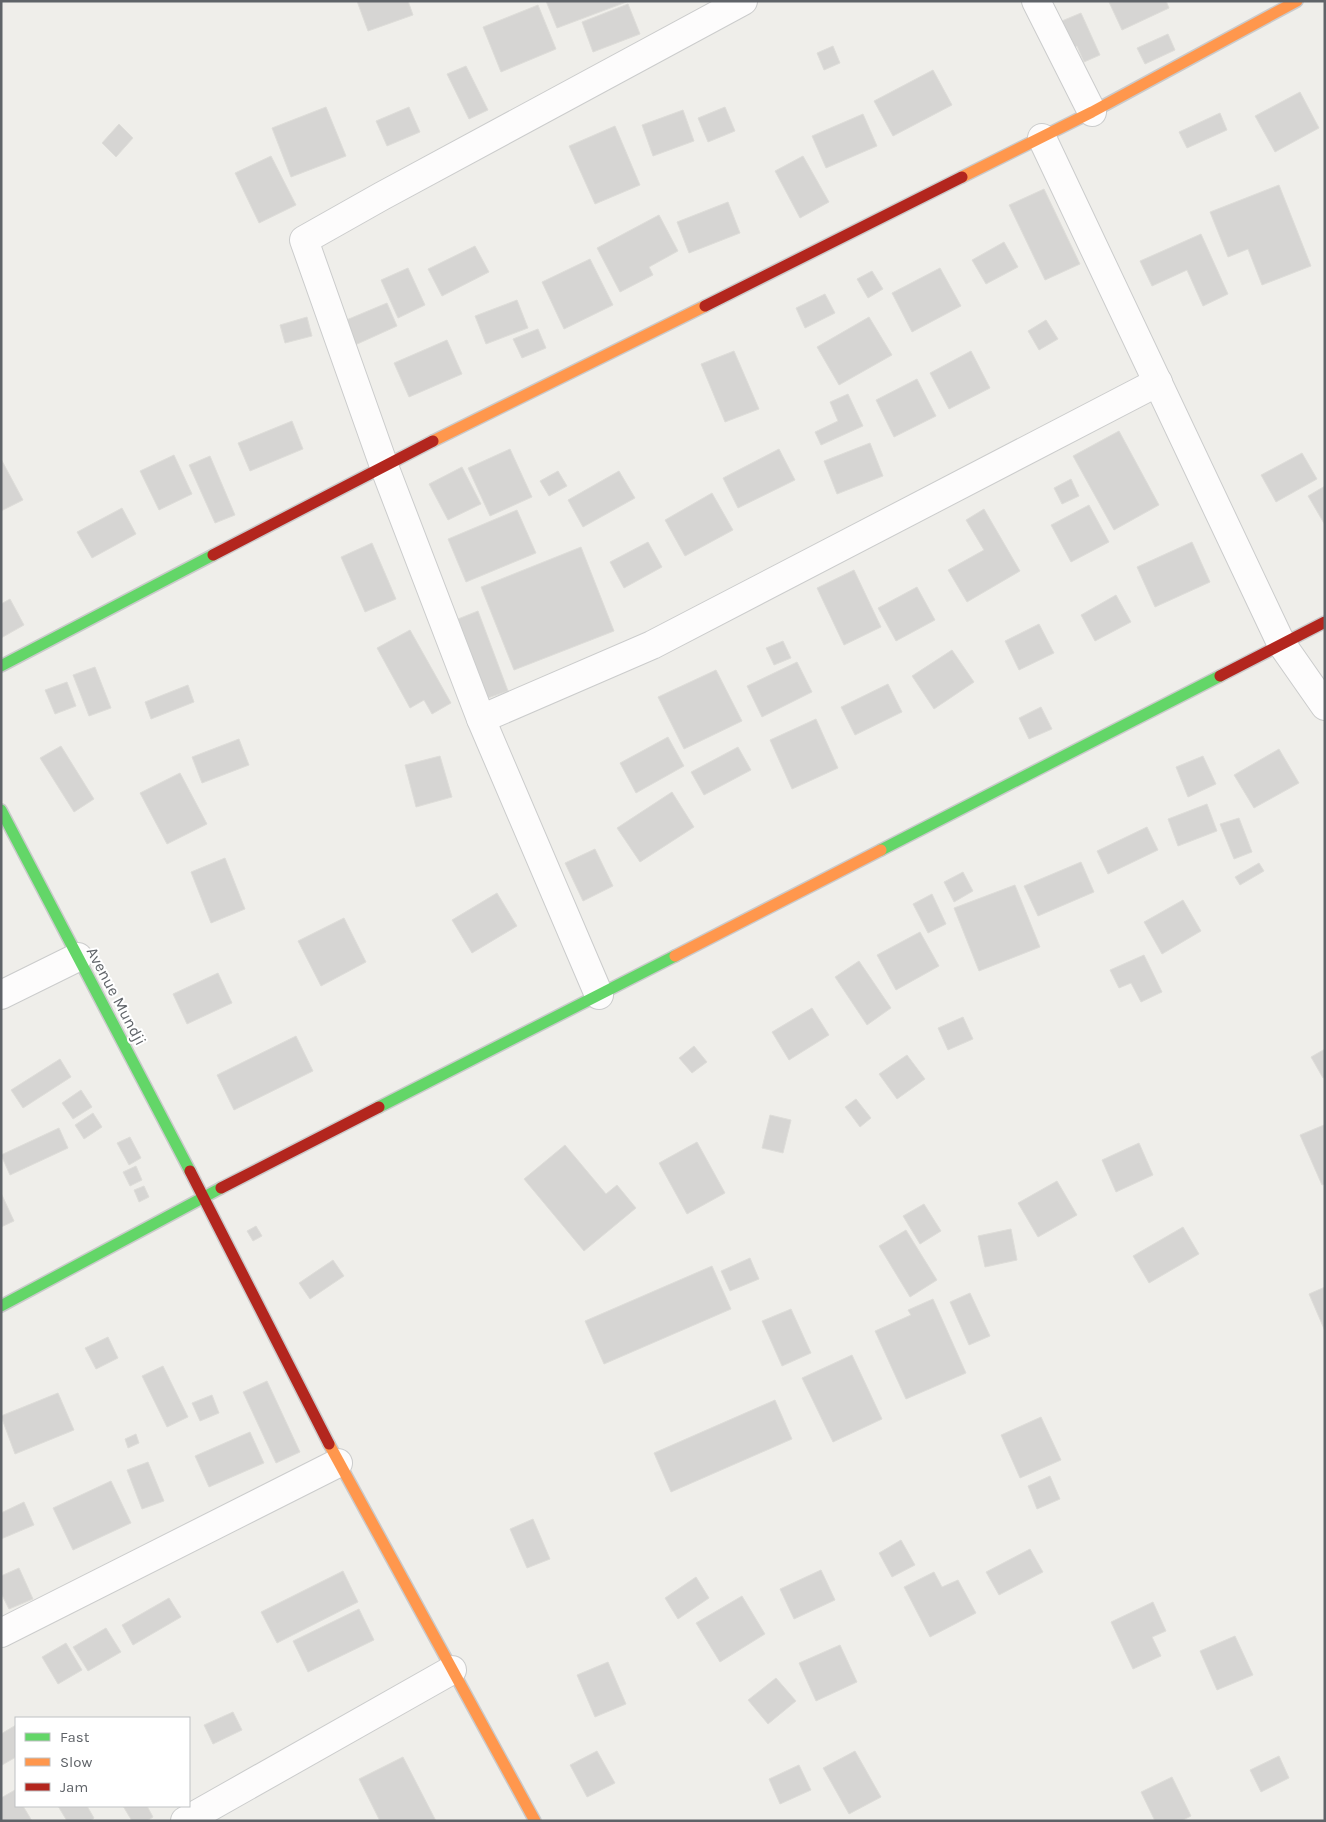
<svg xmlns="http://www.w3.org/2000/svg" width="1326" height="1822" viewBox="0 0 1326 1822" font-family="Karla,sans-serif">
	<style>
		.building { fill: #d6d5d3; stroke: #deddd9 }
		.lines { fill: none; stroke-linecap: round; stroke-linejoin: round }
		.street-casing { stroke: #cbcccc; stroke-width: 30 }
		.fast-casing { stroke: #cacacb; stroke-width: 14 }
		.slow-casing { stroke: #cacacb; stroke-width: 14 }
		.jam-casing { stroke: #cacacb; stroke-width: 14 }
		.street { stroke: #fdfcfc; stroke-width: 28 }
		.fast { stroke: #63d668; stroke-width: 11 }
		.slow { stroke: #ff974d; stroke-width: 11 }
		.jam { stroke: #b3261e; stroke-width: 11 }
		.labels { text-anchor: middle; stroke-width: 4; stroke-linejoin: round; paint-order: stroke }
		.street-label { font-size: 16px; fill: #5f6368; stroke: #fff }
	</style>
	<rect width="100%" height="100%" fill="#efeeea"/>
	<g class="building">
		<polygon points="357,1 408,1 413,15 368,31"/>
		<polygon points="546,1 629,1 557,28"/>
		<polygon points="1166,1 1169,8 1122,30 1109,2"/>
		<polygon points="628,4 640,34 593,52 582,22"/>
		<polygon points="538,5 556,49 501,72 483,27"/>
		<polygon points="1081,13 1100,55 1084,62 1077,46 1069,49 1057,23"/>
		<polygon points="1168,34 1175,50 1145,64 1137,48"/>
		<polygon points="833,46 840,63 824,70 817,53"/>
		<polygon points="466,66 488,110 469,119 447,74"/>
		<polygon points="933,70 952,105 893,136 874,101"/>
		<polygon points="1300,92 1319,128 1275,152 1255,116"/>
		<polygon points="326,107 346,156 291,177 272,128"/>
		<polygon points="409,107 420,132 387,146 376,121"/>
		<polygon points="725,107 735,131 708,142 698,118"/>
		<polygon points="683,110 694,141 653,156 642,125"/>
		<polygon points="1220,113 1227,130 1187,148 1179,132"/>
		<polygon points="863,114 877,146 826,168 812,136"/>
		<polygon points="119,124 133,138 116,157 102,143"/>
		<polygon points="615,126 640,185 595,204 569,146"/>
		<polygon points="271,156 296,205 259,223 235,173"/>
		<polygon points="803,156 829,202 800,218 775,171"/>
		<polygon points="1279,185 1311,266 1262,285 1248,249 1228,257 1210,212"/>
		<polygon points="1044,189 1080,264 1045,280 1009,205"/>
		<polygon points="728,202 740,233 689,253 677,222"/>
		<polygon points="659,215 678,251 649,267 653,275 620,292 597,248"/>
		<polygon points="1201,234 1228,294 1203,306 1187,270 1152,286 1140,261"/>
		<polygon points="1004,242 1018,267 986,284 972,260"/>
		<polygon points="475,246 489,272 442,296 428,269"/>
		<polygon points="590,259 613,305 564,329 542,282"/>
		<polygon points="408,268 425,305 398,318 381,280"/>
		<polygon points="940,268 961,306 912,332 892,293"/>
		<polygon points="872,271 883,289 868,298 857,279"/>
		<polygon points="825,294 835,313 805,328 796,308"/>
		<polygon points="517,300 528,328 486,344 475,316"/>
		<polygon points="387,303 397,326 355,345 344,321"/>
		<polygon points="307,317 312,336 285,343 280,325"/>
		<polygon points="869,317 892,355 839,385 817,347"/>
		<polygon points="1046,320 1058,339 1039,350 1028,331"/>
		<polygon points="538,329 546,348 522,358 513,339"/>
		<polygon points="447,340 462,374 409,397 394,363"/>
		<polygon points="734,351 759,409 725,422 701,364"/>
		<polygon points="971,351 990,388 949,409 930,373"/>
		<polygon points="917,379 936,416 894,437 876,400"/>
		<polygon points="848,394 863,426 821,445 815,432 838,421 830,402"/>
		<polygon points="292,421 303,449 250,471 238,443"/>
		<polygon points="1119,431 1159,505 1114,530 1073,456"/>
		<polygon points="870,443 883,476 837,494 824,461"/>
		<polygon points="510,449 532,497 490,516 468,468"/>
		<polygon points="779,449 795,480 738,508 723,478"/>
		<polygon points="1302,453 1317,479 1276,502 1261,475"/>
		<polygon points="174,455 192,494 159,510 140,471"/>
		<polygon points="210,456 235,515 215,523 189,465"/>
		<polygon points="1,459 23,500 1,511"/>
		<polygon points="462,467 481,504 448,520 429,484"/>
		<polygon points="558,471 567,486 549,496 540,481"/>
		<polygon points="619,471 635,498 583,527 568,500"/>
		<polygon points="1071,479 1079,496 1062,504 1054,488"/>
		<polygon points="1325,486 1325,525 1308,496"/>
		<polygon points="712,493 733,530 685,556 665,520"/>
		<polygon points="1089,505 1109,542 1071,562 1051,525"/>
		<polygon points="122,508 136,534 92,558 77,532"/>
		<polygon points="984,509 1020,571 967,602 948,570 984,550 966,520"/>
		<polygon points="517,510 536,553 466,582 448,539"/>
		<polygon points="648,542 662,567 624,588 610,562"/>
		<polygon points="1192,542 1210,582 1155,607 1137,567"/>
		<polygon points="372,543 396,599 365,612 341,557"/>
		<polygon points="581,547 614,631 514,670 481,587"/>
		<polygon points="854,570 881,627 844,645 817,588"/>
		<polygon points="917,587 935,620 896,641 878,608"/>
		<polygon points="1116,595 1131,622 1095,641 1081,615"/>
		<polygon points="10,599 24,625 1,638 1,604"/>
		<polygon points="478,611 508,691 488,698 458,619"/>
		<polygon points="1039,624 1054,653 1019,670 1005,641"/>
		<polygon points="410,630 451,703 432,714 424,700 410,708 377,648"/>
		<polygon points="783,641 791,658 774,665 766,648"/>
		<polygon points="952,650 974,682 934,709 912,676"/>
		<polygon points="797,662 812,692 762,717 747,686"/>
		<polygon points="95,667 111,708 89,716 73,675"/>
		<polygon points="716,670 742,721 684,749 658,697"/>
		<polygon points="67,682 76,706 55,714 45,690"/>
		<polygon points="888,684 902,712 855,735 841,707"/>
		<polygon points="188,685 194,702 151,719 145,702"/>
		<polygon points="1041,707 1052,729 1029,739 1019,718"/>
		<polygon points="816,719 838,768 792,789 770,740"/>
		<polygon points="668,737 684,766 636,793 620,763"/>
		<polygon points="239,739 249,765 202,783 192,757"/>
		<polygon points="61,746 94,799 74,812 40,758"/>
		<polygon points="738,747 751,770 704,795 691,772"/>
		<polygon points="1279,749 1299,783 1254,808 1234,775"/>
		<polygon points="440,756 452,797 416,807 405,765"/>
		<polygon points="1203,756 1216,784 1188,797 1176,767"/>
		<polygon points="180,773 207,824 167,844 140,793"/>
		<polygon points="672,792 694,827 640,862 617,828"/>
		<polygon points="1207,804 1217,831 1178,846 1168,819"/>
		<polygon points="1239,818 1252,852 1234,859 1220,824"/>
		<polygon points="1147,827 1158,850 1108,874 1097,851"/>
		<polygon points="595,849 613,886 583,901 565,863"/>
		<polygon points="225,858 245,909 211,923 191,872"/>
		<polygon points="1081,862 1094,892 1038,916 1024,886"/>
		<polygon points="1259,863 1264,871 1240,885 1235,877"/>
		<polygon points="963,872 973,891 954,902 944,882"/>
		<polygon points="1015,885 1040,947 979,971 954,908"/>
		<polygon points="497,893 517,926 472,953 452,920"/>
		<polygon points="932,894 946,924 928,933 913,904"/>
		<polygon points="1183,900 1201,931 1162,954 1144,922"/>
		<polygon points="344,918 366,962 321,986 298,941"/>
		<polygon points="920,932 939,966 896,990 877,955"/>
		<polygon points="1144,955 1162,992 1141,1002 1131,983 1119,988 1110,970"/>
		<polygon points="859,961 891,1008 867,1025 835,977"/>
		<polygon points="218,973 232,1003 187,1024 173,994"/>
		<polygon points="812,1008 829,1035 789,1060 772,1032"/>
		<polygon points="963,1017 973,1039 948,1050 938,1028"/>
		<polygon points="296,1036 313,1071 234,1110 217,1075"/>
		<polygon points="694,1046 707,1062 692,1073 679,1058"/>
		<polygon points="1325,1049 1325,1077 1323,1078 1311,1057"/>
		<polygon points="907,1055 925,1079 897,1099 879,1074"/>
		<polygon points="60,1059 71,1077 23,1108 11,1090"/>
		<polygon points="81,1090 92,1107 73,1119 62,1103"/>
		<polygon points="856,1099 871,1118 860,1127 845,1107"/>
		<polygon points="93,1113 102,1127 84,1139 75,1125"/>
		<polygon points="770,1115 791,1120 783,1153 762,1148"/>
		<polygon points="1324,1125 1325,1184 1322,1185 1300,1135"/>
		<polygon points="59,1128 68,1148 10,1175 1,1155"/>
		<polygon points="130,1137 141,1158 129,1165 117,1143"/>
		<polygon points="697,1142 725,1193 687,1214 659,1163"/>
		<polygon points="1139,1143 1153,1175 1116,1192 1102,1160"/>
		<polygon points="565,1145 606,1194 617,1185 636,1208 584,1251 524,1179"/>
		<polygon points="136,1166 142,1180 130,1186 123,1172"/>
		<polygon points="1057,1181 1077,1215 1038,1237 1018,1203"/>
		<polygon points="144,1186 149,1197 139,1202 134,1190"/>
		<polygon points="1,1193 14,1221 1,1227"/>
		<polygon points="924,1204 941,1231 920,1244 903,1216"/>
		<polygon points="256,1226 262,1236 253,1241 247,1231"/>
		<polygon points="1183,1227 1199,1254 1149,1283 1133,1256"/>
		<polygon points="1011,1229 1017,1260 985,1267 978,1236"/>
		<polygon points="906,1230 937,1280 910,1297 879,1246"/>
		<polygon points="750,1258 759,1279 730,1291 721,1271"/>
		<polygon points="333,1260 344,1276 310,1299 299,1283"/>
		<polygon points="712,1266 731,1309 604,1364 585,1321"/>
		<polygon points="1325,1287 1325,1331 1309,1294"/>
		<polygon points="970,1293 990,1336 969,1345 950,1302"/>
		<polygon points="933,1299 966,1373 906,1399 875,1331 911,1315 908,1310"/>
		<polygon points="791,1309 811,1353 782,1366 762,1321"/>
		<polygon points="108,1337 118,1358 96,1369 85,1348"/>
		<polygon points="852,1355 882,1419 833,1442 802,1378"/>
		<polygon points="163,1366 188,1417 167,1427 142,1376"/>
		<polygon points="267,1381 300,1452 276,1463 243,1392"/>
		<polygon points="58,1393 74,1430 15,1454 1,1416"/>
		<polygon points="212,1395 219,1413 200,1421 192,1403"/>
		<polygon points="775,1400 792,1439 671,1492 654,1453"/>
		<polygon points="1041,1417 1061,1460 1020,1478 1001,1435"/>
		<polygon points="250,1432 264,1463 209,1487 195,1456"/>
		<polygon points="136,1434 139,1443 128,1448 125,1439"/>
		<polygon points="148,1462 164,1501 142,1509 127,1470"/>
		<polygon points="1050,1476 1060,1499 1037,1509 1028,1486"/>
		<polygon points="111,1481 131,1523 73,1550 53,1508"/>
		<polygon points="24,1502 34,1525 1,1539 1,1513"/>
		<polygon points="533,1519 550,1559 527,1568 510,1529"/>
		<polygon points="901,1540 915,1565 892,1577 879,1553"/>
		<polygon points="1030,1549 1043,1572 999,1595 986,1572"/>
		<polygon points="19,1568 33,1599 9,1609 1,1593 1,1576"/>
		<polygon points="821,1570 835,1600 794,1619 780,1589"/>
		<polygon points="343,1571 358,1602 277,1643 261,1612"/>
		<polygon points="934,1572 942,1587 958,1580 976,1613 930,1637 904,1587"/>
		<polygon points="696,1577 709,1598 678,1619 665,1598"/>
		<polygon points="742,1596 765,1634 720,1662 696,1623"/>
		<polygon points="169,1598 181,1617 133,1645 122,1625"/>
		<polygon points="1153,1602 1166,1631 1152,1637 1161,1656 1133,1669 1111,1622"/>
		<polygon points="359,1609 374,1640 308,1672 293,1641"/>
		<polygon points="106,1628 121,1652 88,1671 73,1647"/>
		<polygon points="1235,1636 1253,1675 1217,1690 1200,1651"/>
		<polygon points="66,1643 82,1670 58,1684 42,1657"/>
		<polygon points="840,1645 857,1682 816,1701 799,1663"/>
		<polygon points="608,1662 626,1704 595,1717 577,1675"/>
		<polygon points="776,1678 796,1701 768,1724 748,1700"/>
		<polygon points="233,1712 242,1730 213,1744 204,1725"/>
		<polygon points="16,1725 16,1757 2,1765 1,1734"/>
		<polygon points="597,1751 615,1783 587,1797 570,1765"/>
		<polygon points="855,1751 881,1797 849,1814 823,1768"/>
		<polygon points="1279,1756 1289,1778 1261,1792 1250,1770"/>
		<polygon points="403,1757 436,1821 380,1821 359,1779"/>
		<polygon points="799,1765 811,1790 780,1804 769,1779"/>
		<polygon points="1172,1777 1191,1816 1181,1821 1155,1821 1141,1792"/>
		<polygon points="15,1790 16,1806 23,1806 32,1821 1,1821 1,1798"/>
		<polygon points="58,1806 87,1806 94,1818 90,1821 67,1821"/>
		<polygon points="123,1806 147,1806 153,1817 147,1821 132,1821"/>
	</g>
	<g class="lines">
		<defs>
			<g id="street">
				<polyline points="1036,1 1092,112"/>
				<polyline points="1042,138 1281,643 1325,706"/>
				<polyline points="481,719 652,645 1158,382"/>
				<polyline points="1,995 78,957"/>
				<polyline points="599,995 481,719 384,466 304,240 382,196 743,1"/>
				<polyline points="1,1633 338,1463"/>
				<polyline points="185,1821 452,1670"/>
			</g>
			<g id="fast">
				<polyline points="1,666 213,555"/>
				<polyline points="1,810 190,1171"/>
				<polyline points="881,850 1220,676"/>
				<polyline points="379,1107 675,956"/>
				<polyline points="1,1306 221,1188"/>
			</g>
			<g id="slow">
				<polyline points="962,177 1092,112 1297,1"/>
				<polyline points="433,441 705,306"/>
				<polyline points="675,956 881,850"/>
				<polyline points="329,1444 535,1821"/>
			</g>
			<g id="jam">
				<polyline points="705,306 962,177"/>
				<polyline points="213,555 433,441"/>
				<polyline points="1220,676 1325,622"/>
				<polyline points="190,1171 329,1444"/>
				<polyline points="221,1188 379,1107"/>
			</g>
		</defs>
		<use href="#street" class="street-casing"/>
		<use href="#fast" class="fast-casing"/>
		<use href="#slow" class="slow-casing"/>
		<use href="#jam" class="jam-casing"/>
		<use href="#street" class="street"/>
		<use href="#fast" class="fast"/>
		<use href="#slow" class="slow"/>
		<use href="#jam" class="jam"/>
	</g>
	<g class="labels">
		<g class="street-label">
			<text transform="translate(117 996) rotate(62)" y="6">Avenue Mundji</text>
		</g>
	</g>
	<rect width="1326" height="1822" fill="none" stroke="#5f6368" stroke-width="5"/>
	<rect x="15" y="1717" width="175" height="90" fill="#ffffff" stroke="#bfc1c3"/>
	<rect x="25" y="1733" width="25" height="8" fill="#63d668" stroke="#bfc1c3"/>
	<text x="60" y="1742" font-size="15" fill="#5f6368">Fast</text>
	<rect x="25" y="1758" width="25" height="8" fill="#ff974d" stroke="#bfc1c3"/>
	<text x="60" y="1767" font-size="15" fill="#5f6368">Slow</text>
	<rect x="25" y="1783" width="25" height="8" fill="#b3261e" stroke="#bfc1c3"/>
	<text x="60" y="1792" font-size="15" fill="#5f6368">Jam</text>
</svg>
